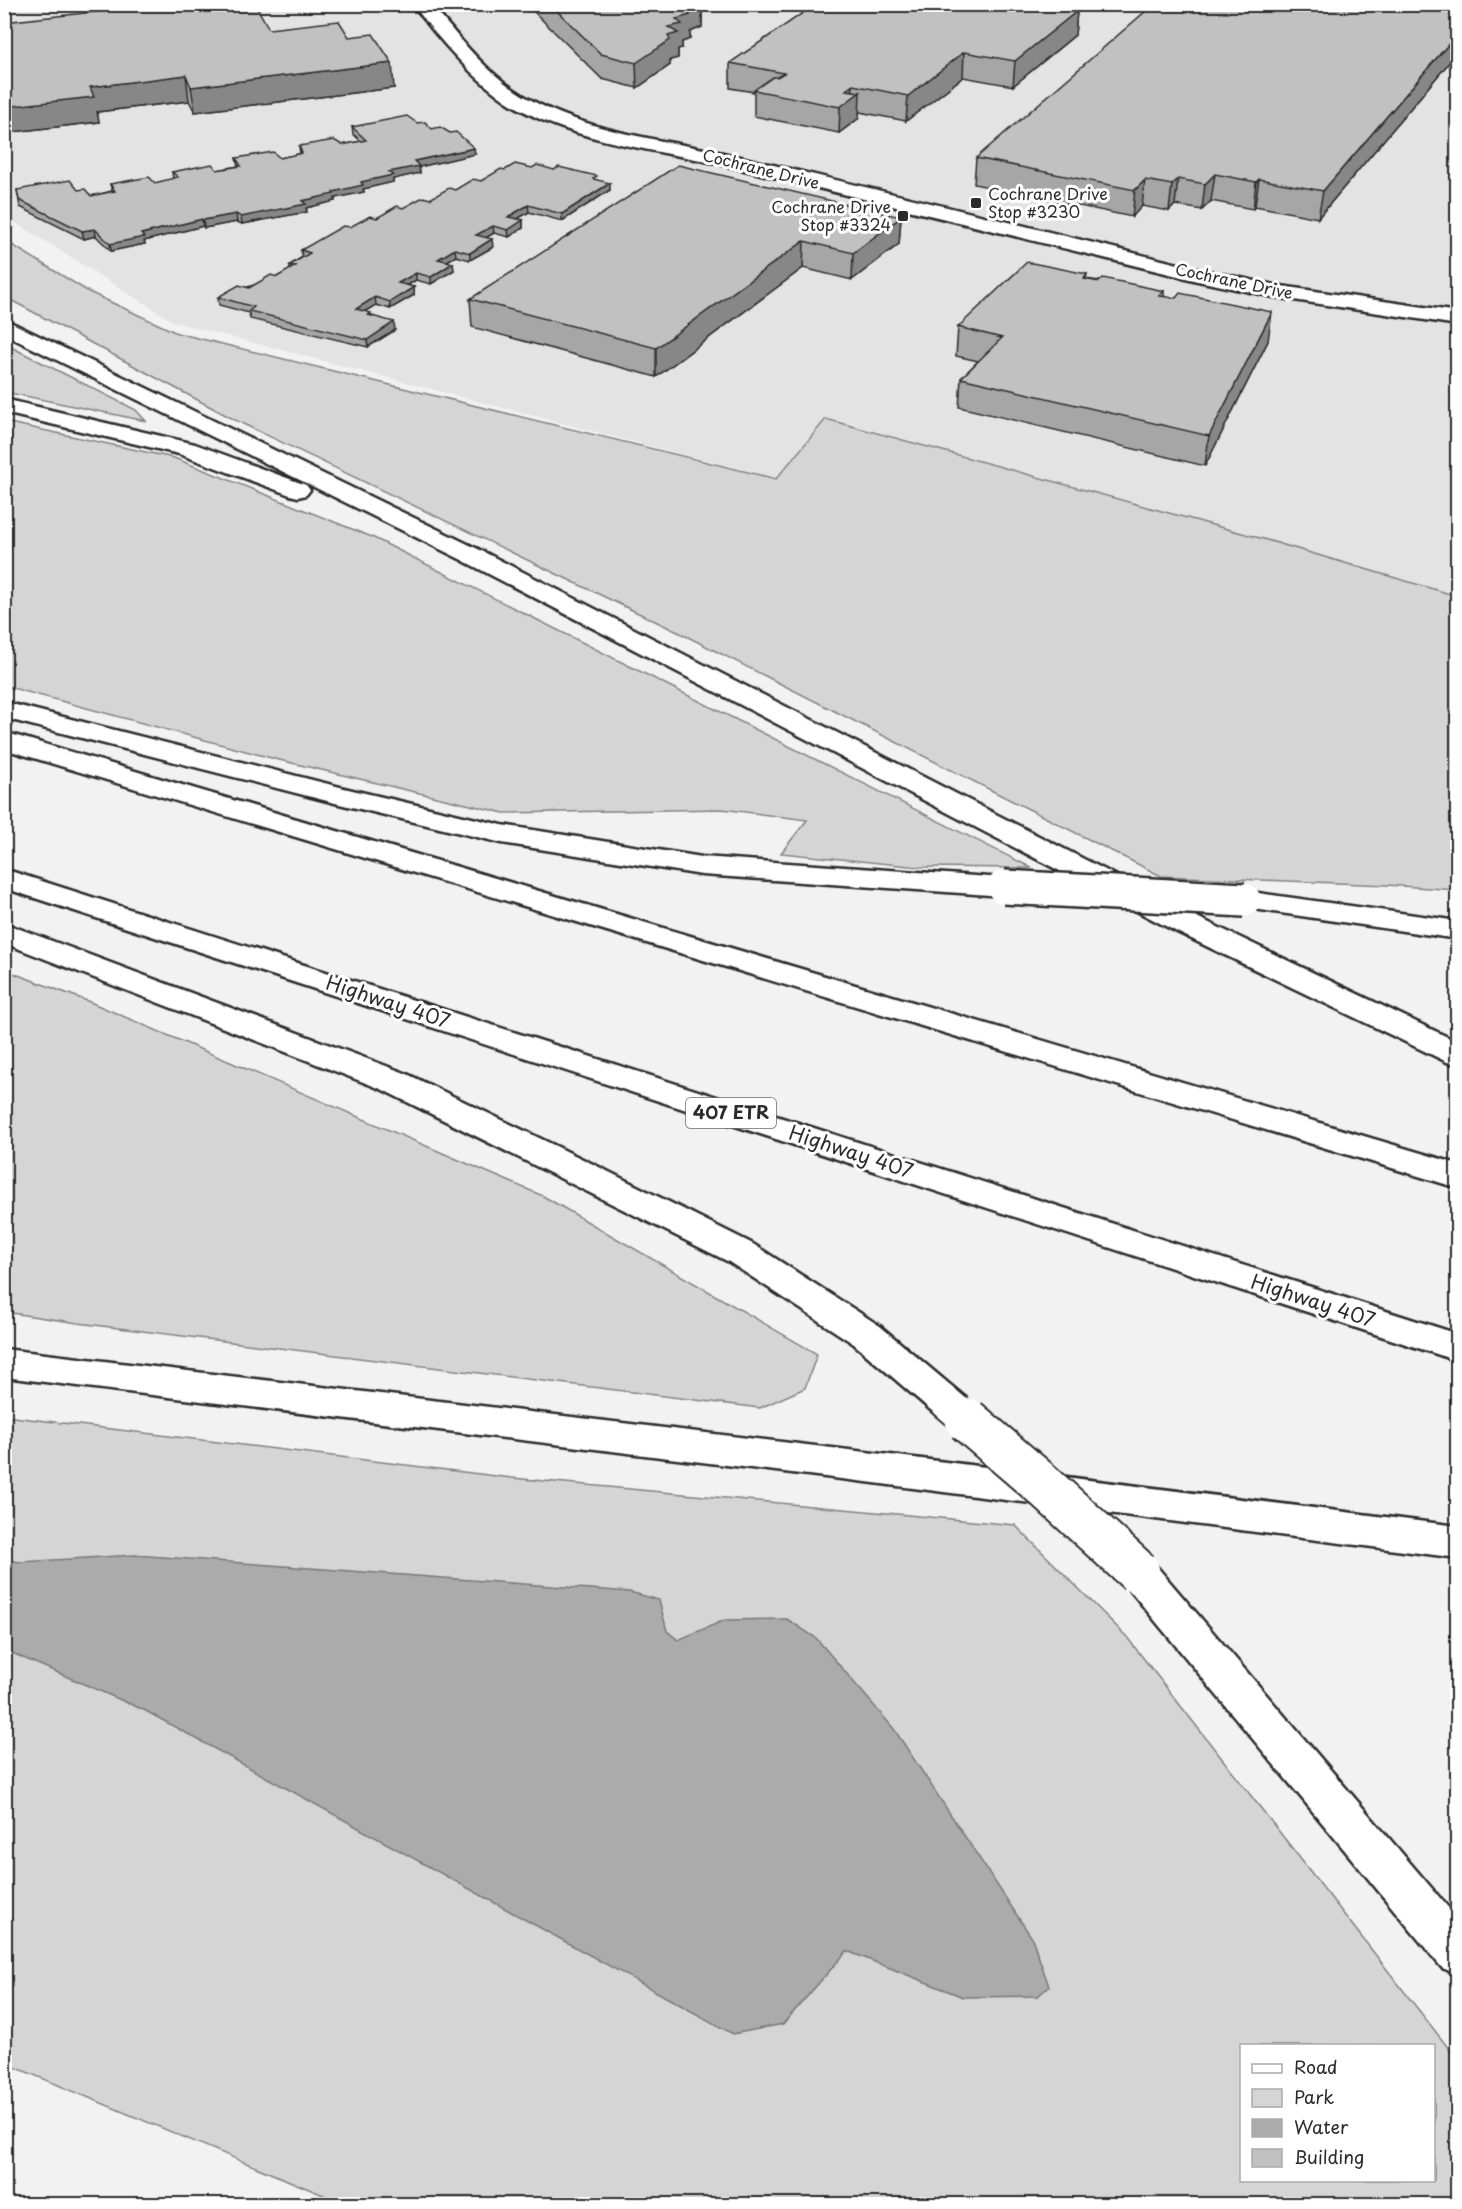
<svg xmlns="http://www.w3.org/2000/svg" width="1462" height="2209" viewBox="0 0 1462 2209" font-family="'Playpen Sans',sans-serif">
	<style>
		.built { fill: #e3e3e3 }
		.green { fill: #d5d5d5; stroke: #808080; stroke-width: 1.5; fill-rule: evenodd }
		.water { fill: #ababab; stroke: #787878; stroke-width: 1.5 }
		.lines { fill: none; stroke-linecap: round; stroke-linejoin: round }
		.street-casing { stroke: #2b2b2b; stroke-width: 5 }
		.highway-casing { stroke: #2b2b2b; stroke-width: 5 }
		.street { fill: #fff; fill-rule: evenodd }
		.highway { fill: #fff; fill-rule: evenodd }
		.highway-bridge-far1-casing { stroke: #2b2b2b; stroke-width: 38; stroke-linecap: butt }
		.highway-bridge-casing { stroke: #2b2b2b; stroke-width: 47; stroke-linecap: butt }
		.highway-bridge-far1 { stroke: #fff; stroke-width: 33 }
		.highway-bridge { stroke: #fff; stroke-width: 43 }
		.wall { fill: #a6a6a6; stroke: #2b2b2b; stroke-width: 1.5 }
		.shaded-wall { fill: #878787; stroke: #2b2b2b; stroke-width: 1.5 }
		.building { fill: #c1c1c1; stroke: #2b2b2b; stroke-width: 1.5 }
		.poi-dot { fill: #2b2b2b; stroke: #fff; stroke-width: 2 }
		.labels { text-anchor: middle; stroke-width: 6; stroke-linejoin: round; paint-order: stroke }
		.far-street-label { font-size: 16px; fill: #2b2b2b; stroke: #fff }
		.far-poi-label { font-size: 16px; fill: #2b2b2b; stroke: #fff; text-anchor: start }
		.shield { fill: #fff; stroke: #6b6b6b; stroke-width: 1.5 }
		.shield-label { font-size: 18px; font-weight: bold; fill: #2b2b2b }
		.street-label { font-size: 20px; fill: #2b2b2b; stroke: #fff }
	</style>
	<rect width="100%" height="100%" fill="#f2f2f2"/>
	<filter id="ink" filterUnits="userSpaceOnUse"><feTurbulence type="fractalNoise" baseFrequency=".0167" numOctaves="2"/><feDisplacementMap in="SourceGraphic" scale="12" xChannelSelector="R" yChannelSelector="G"/><feConvolveMatrix kernelMatrix="1 2 1 2 8 2 1 2 1" color-interpolation-filters="sRGB"/></filter>
	<g filter="url(#ink)">
		<polygon class="built" points="4,5 1457,5 1457,596 1260,538 776,479 174,322 5,216"/>
		<g class="green">
			<polygon points="4,240 89,292 177,333 776,479 826,419 1260,538 1457,596 1457,890 1387,885 1161,876 680,633 237,421 5,297"/>
			<polygon points="5,344 136,410 146,421 5,392"/>
			<polygon points="5,422 174,458 372,537 1032,868 919,867 781,853 807,820 722,809 504,813 275,759 5,686"/>
			<polygon points="5,970 90,1002 543,1196 817,1354 805,1388 760,1408 78,1323 5,1312"/>
			<path d="M5,1416L512,1478L1015,1525L1126,1636L1457,2059V2204H345L5,2063ZM1242,2046H1434V2180H1242Z"/>
		</g>
		<polygon class="water" points="135,1555 630,1592 659,1600 667,1631 678,1640 725,1620 787,1619 816,1638 894,1729 1032,1938 1049,1986 1038,1996 963,1997 847,1951 783,2024 733,2034 144,1710 5,1650 5,1560 21,1562"/>
		<g class="lines">
			<defs>
				<path id="street" d="M413,4H431C458,37 487,74 524,96C586,133 663,139 732,155C887,192 1043,230 1198,269L1274,285L1458,312V325L1274,297L1198,281C1043,243 888,205 732,167C659,149 577,144 511,104C476,82 437,38 413,4Z"/>
				<g id="highway">
					<polygon points="4,319 478,549 1199,918 1458,1042 1458,1065 1447,1062 1177,932 460,559 4,334"/>
					<polygon points="4,399 195,444 306,485 310,490 306,495 298,497 290,495 179,454 4,413"/>
					<polygon points="4,702 348,789 502,825 702,857 1004,878 1015,881 1019,887 1015,893 1004,896 702,875 502,843 335,803 4,718"/>
					<polygon points="4,732 1458,1164 1458,1188 4,749"/>
					<polygon points="4,869 1458,1334 1458,1361 4,888"/>
					<polygon points="1244,891 1458,921 1458,939 1233,906 1229,900 1233,894"/>
					<polygon points="4,923 405,1073 595,1165 753,1244 880,1326 980,1410 986,1420 980,1430 967,1434 954,1430 854,1344 729,1262 381,1089 4,943"/>
					<polygon points="4,1349 874,1453 1458,1526 1458,1558 874,1483 4,1377"/>
					<polygon points="1138,1556 1152,1561 1458,1919 1458,1974 1442,1968 1124,1583 1118,1572 1124,1561"/>
				</g>
			</defs>
			<use href="#street" class="street-casing"/>
			<use href="#highway" class="highway-casing"/>
			<use href="#street" class="street"/>
			<use href="#highway" class="highway"/>
			<defs>
				<polyline id="highway-bridge-far1" points="1004,887 1244,900"/>
				<polyline id="highway-bridge" points="967,1420 1044,1486 1138,1572"/>
			</defs>
			<use href="#highway-bridge-far1" class="highway-bridge-far1-casing"/>
			<use href="#highway-bridge" class="highway-bridge-casing"/>
			<use href="#highway-bridge-far1" class="highway-bridge-far1"/>
			<use href="#highway-bridge" class="highway-bridge"/>
		</g>
		<g class="wall">
			<polygon points="526,4 702,4 702,27 690,32 690,39 682,42 682,48 678,49 678,58 670,60 670,65 637,88 602,79"/>
			<polygon points="816,4 1051,4 1051,6 1077,11 1075,35 1013,86 963,77 906,121 859,112 859,118 839,133 754,116 754,92 730,88 730,63"/>
			<polygon points="1458,4 1458,52 1318,218 1255,206 1253,209 1211,201 1202,210 1175,205 1169,211 1142,206 1132,217 974,184 976,158"/>
			<polygon points="269,29 349,37 394,88 195,112 189,101 97,112 99,122 4,133"/>
			<polygon points="417,123 432,129 475,154 419,167 420,173 393,179 393,182 363,189 364,192 335,198 335,201 306,208 307,212 242,224 237,222 204,228 203,226 144,241 145,244 111,251 96,236 84,239 20,207 17,190 78,190 91,196 112,191 110,184 155,183 173,179 172,172 217,170 238,166 236,158 280,158 300,154 299,146 342,145 361,141 353,134 352,127"/>
			<polygon points="532,168 597,180 610,190 562,221 529,212 517,219 523,220 523,228 509,237 494,233 485,238 493,247 470,260 456,256 447,261 454,270 431,284 416,280 407,286 414,287 414,295 390,309 376,305 365,311 395,330 368,347 250,319 249,313 219,305 218,297 277,277 290,270 290,265 302,257 301,250 350,227 481,181 505,170"/>
			<polygon points="901,217 899,244 852,280 803,268 656,377 472,327 470,299"/>
			<polygon points="1087,274 1086,279 1164,291 1164,296 1268,341 1205,466 959,407 961,378 978,361 956,356 958,327"/>
		</g>
		<g class="shaded-wall">
			<polygon points="698,4 702,4 702,27 690,32 690,39 682,42 682,48 678,49 678,58 670,60 670,65 637,88 636,63 685,9"/>
			<polygon points="1077,11 1075,35 1013,86 1015,61"/>
			<polygon points="1458,33 1458,52 1318,218 1323,191"/>
			<polygon points="964,52 963,77 906,121 908,96"/>
			<polygon points="392,63 394,88 195,112 191,87"/>
			<polygon points="186,75 189,101 97,112 99,122 4,133 4,107 90,87"/>
			<polygon points="853,85 852,98 860,92 859,118 839,133 840,107 846,90"/>
			<polygon points="474,148 475,154 419,167 420,173 393,179 393,182 363,189 364,192 335,198 335,201 306,208 307,212 242,224 241,217 302,201 333,192 389,172 414,161"/>
			<polygon points="1215,174 1211,201 1202,210 1205,184"/>
			<polygon points="1178,179 1175,205 1169,211 1172,185"/>
			<polygon points="1259,179 1255,206 1253,209 1256,182"/>
			<polygon points="1145,180 1142,206 1132,217 1135,190"/>
			<polygon points="610,183 610,190 562,221 562,214"/>
			<polygon points="528,205 529,212 509,224 508,217"/>
			<polygon points="236,214 237,222 204,228 203,220"/>
			<polygon points="901,217 899,244 852,280 853,253"/>
			<polygon points="202,219 203,226 144,241 145,244 111,251 110,244 141,234"/>
			<polygon points="523,220 523,228 509,237 508,230"/>
			<polygon points="493,226 494,233 477,243 476,235"/>
			<polygon points="95,229 96,236 84,239 82,231"/>
			<polygon points="492,239 493,247 470,260 470,253"/>
			<polygon points="804,241 803,268 656,377 656,348"/>
			<polygon points="455,249 456,256 438,266 438,259"/>
			<polygon points="453,263 454,270 431,284 431,277"/>
			<polygon points="416,273 416,280 398,291 398,283"/>
			<polygon points="414,287 414,295 390,309 390,302"/>
			<polygon points="375,297 376,305 357,316 356,309"/>
			<polygon points="1272,312 1268,341 1205,466 1209,436"/>
			<polygon points="394,322 395,330 368,347 367,340"/>
		</g>
		<g class="building">
			<polygon points="166,4 255,4 269,29 339,21 349,37 373,34 392,63 191,87 186,75 90,87 94,97 4,107 4,22"/>
			<polygon points="550,4 698,4 685,9 690,15 676,19 682,24 668,27 678,33 668,36 670,40 636,63 601,54"/>
			<polygon points="816,4 1040,4 1077,11 1015,61 964,52 908,96 853,85 846,90 860,92 840,107 754,90 773,77 777,77 784,73 730,63"/>
			<polygon points="1154,4 1458,4 1458,33 1323,191 1259,179 1256,182 1215,174 1205,184 1178,179 1172,185 1145,180 1135,190 976,158"/>
			<polygon points="407,116 417,123 425,122 432,129 440,127 450,133 456,132 474,148 414,161 419,166 389,172 393,175 361,182 363,185 333,192 334,194 302,201 306,204 241,217 236,214 203,220 202,219 141,234 144,237 110,244 95,229 82,231 19,200 17,190 70,180 78,190 85,189 91,196 115,191 110,184 149,177 155,183 178,177 172,172 212,164 217,170 241,166 236,158 273,152 280,158 302,153 299,146 334,140 342,145 366,140 352,127"/>
			<polygon points="515,164 532,168 537,165 554,170 559,167 597,176 593,179 610,183 562,214 528,205 508,217 523,220 508,230 493,226 476,235 492,239 470,253 455,249 438,259 453,263 431,277 416,273 398,283 414,287 390,302 375,297 356,309 371,313 368,315 394,322 367,340 249,311 254,307 218,297 239,285 249,288 271,275 277,277 296,266 290,265 310,253 301,250 343,226 350,227 370,216 377,218 397,206 403,208 423,197 430,199 449,188 455,190 473,179 481,181 501,169 505,170"/>
			<polygon points="678,165 901,217 853,253 804,241 656,348 470,299"/>
			<polygon points="1027,262 1087,274 1084,279 1099,282 1103,278 1164,291 1159,296 1176,298 1180,293 1272,312 1209,436 961,378 1002,338 958,327"/>
		</g>
	</g>
	<g class="poi-dot">
		<rect x="970" y="197" width="12" height="12" rx="3"/>
		<rect x="897" y="210" width="12" height="12" rx="3"/>
	</g>
	<g class="labels">
		<g class="far-street-label">
			<text transform="translate(761 169) rotate(14)" y="6">Cochrane Drive</text>
			<text transform="translate(1234 281) rotate(12)" y="6">Cochrane Drive</text>
		</g>
		<g class="far-poi-label">
			<text x="988" y="200">Cochrane Drive<tspan x="988" dy="18">Stop #3230</tspan></text>
			<text x="891" y="213" text-anchor="end">Cochrane Drive<tspan x="891" dy="18">Stop #3324</tspan></text>
		</g>
		<rect class="shield" x="686" y="1098" width="90" height="30" rx="4.5"/>
		<g class="shield-label">
			<text x="731" y="1119">407 ETR</text>
		</g>
		<g class="street-label">
			<text transform="translate(388 1002) rotate(18)" y="7">Highway 407</text>
			<text transform="translate(851 1152) rotate(18)" y="7">Highway 407</text>
			<text transform="translate(1313 1301) rotate(18)" y="7">Highway 407</text>
		</g>
	</g>
	<rect width="1462" height="2209" fill="none" stroke="#fff" stroke-width="24"/>
	<rect x="12" y="12" width="1438" height="2185" fill="none" stroke="#2b2b2b" stroke-width="2" filter="url(#ink)"/>
	<rect x="1240" y="2044" width="195" height="138" fill="#ffffff" stroke="#aaaaaa" stroke-width="1.5"/>
	<rect x="1252" y="2064" width="30" height="9" fill="#ffffff" stroke="#aaaaaa" stroke-width="1.5"/>
	<text x="1294" y="2074" font-size="18" fill="#2b2b2b">Road</text>
	<rect x="1252" y="2089" width="30" height="18" fill="#d5d5d5" stroke="#aaaaaa" stroke-width="1.5"/>
	<text x="1294" y="2104" font-size="18" fill="#2b2b2b">Park</text>
	<rect x="1252" y="2119" width="30" height="18" fill="#ababab" stroke="#aaaaaa" stroke-width="1.5"/>
	<text x="1294" y="2134" font-size="18" fill="#2b2b2b">Water</text>
	<rect x="1252" y="2149" width="30" height="18" fill="#c1c1c1" stroke="#aaaaaa" stroke-width="1.5"/>
	<text x="1294" y="2164" font-size="18" fill="#2b2b2b">Building</text>
</svg>
